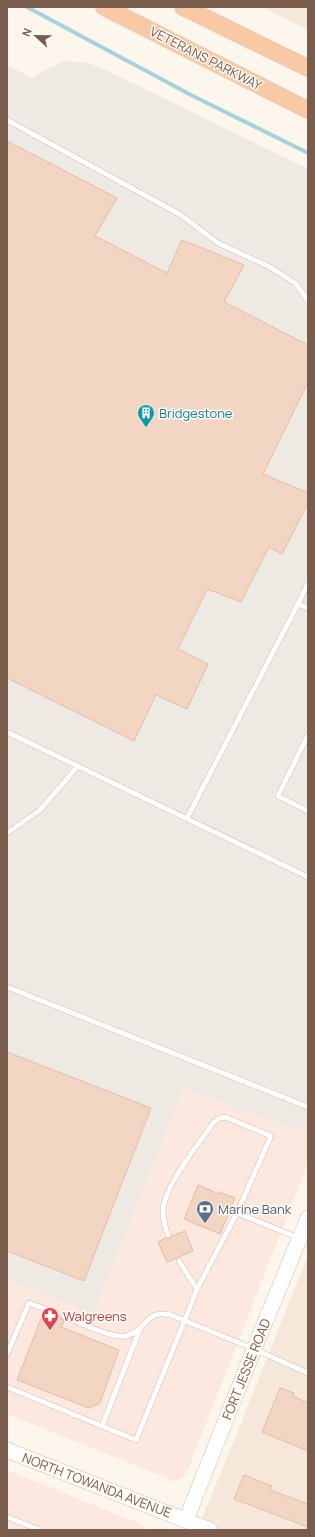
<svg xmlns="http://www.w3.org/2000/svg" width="315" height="1537" viewBox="0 0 315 1537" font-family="Manrope,sans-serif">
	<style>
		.residential { fill: #f5e8da }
		.commercial { fill: #fde8e0 }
		.industrial { fill: #efe9e4 }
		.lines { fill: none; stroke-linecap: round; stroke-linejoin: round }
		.stream { stroke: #a5d3da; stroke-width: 4 }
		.building { fill: #f3d5c3; stroke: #e6bba3 }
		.service-casing { stroke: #d1beb0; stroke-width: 6 }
		.secondary-casing { stroke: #d6c0b0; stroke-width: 16 }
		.trunk-casing { stroke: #dad1cd; stroke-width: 18 }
		.service { stroke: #fff; stroke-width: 5 }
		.secondary { stroke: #fff; stroke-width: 15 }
		.trunk { stroke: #f9c8a4; stroke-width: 17 }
		.labels { text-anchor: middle; stroke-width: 3; stroke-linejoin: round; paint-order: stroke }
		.street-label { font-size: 13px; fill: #7a5c4d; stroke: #fffaf3 }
		.culture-label { font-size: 13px; fill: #0d838f; stroke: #fffaf3; text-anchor: start }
		.service-label { font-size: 13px; fill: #4e5e75; stroke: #fffaf3; text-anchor: start }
		.health-label { font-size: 13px; fill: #be3a42; stroke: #fffaf3; text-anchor: start }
	</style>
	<rect width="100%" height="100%" fill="#fdf6ec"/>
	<g class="residential">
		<polygon points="262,7 308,7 308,30"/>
		<polygon points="308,1255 308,1530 197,1530 234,1441"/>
	</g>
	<g class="commercial">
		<polygon points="184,1088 308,1134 308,1163 191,1462 184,1477 174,1481 7,1414 7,1280 94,1313"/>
		<polygon points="7,1470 136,1522 147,1530 7,1530"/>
	</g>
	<polygon class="industrial" points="65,61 88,63 104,69 308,169 308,1134 184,1088 94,1313 7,1280 7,65 32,78 47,69"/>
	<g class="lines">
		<polyline class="stream" points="27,7 191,95 308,153"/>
	</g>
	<g class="building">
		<polygon points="7,141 117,198 95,236 167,273 182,240 244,265 224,302 308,345 308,382 263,474 308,493 308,503 282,554 269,547 241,602 207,589 178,649 208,664 187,709 156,695 134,741 7,678"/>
		<polygon points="7,1052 151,1108 84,1281 7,1251"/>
		<polygon points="198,1185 219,1194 219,1192 235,1198 220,1234 184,1219"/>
		<polygon points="185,1231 193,1251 167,1262 158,1242 166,1238 170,1239 172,1236"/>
		<polygon points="51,1312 60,1316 61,1319 64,1320 61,1327 119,1350 100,1403 89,1408 17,1380 41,1319 46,1321"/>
		<polygon points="280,1388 294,1393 293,1396 308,1403 308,1451 262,1432"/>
		<polygon points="244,1475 272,1486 270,1490 308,1504 308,1527 234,1499"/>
	</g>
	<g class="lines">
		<defs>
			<g id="service">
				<polyline points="7,120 181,215 218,243 270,267 296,284 308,301"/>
				<polyline points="298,604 308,583"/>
				<polyline points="7,732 308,877"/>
				<polyline points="308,735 278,796 308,811"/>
				<polyline points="187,818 298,604 308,608"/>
				<polyline points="7,833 40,810 78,766"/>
				<polyline points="7,987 308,1107"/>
				<polyline points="237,1213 299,1238"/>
				<polyline points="179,1261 197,1289"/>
				<path d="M64,1316C78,1322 112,1339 126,1336C149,1330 144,1309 171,1315L254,1349L308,1373"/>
				<polyline points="7,1354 29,1303 48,1310"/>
				<path d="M7,1387L136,1440L185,1320L197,1289L237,1213L271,1136L225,1117L220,1118L214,1122C199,1143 164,1186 163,1211C163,1220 165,1227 168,1235"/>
				<polyline points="102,1426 140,1329"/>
				<polyline points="7,1517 40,1530"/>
			</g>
			<g id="secondary">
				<polyline points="7,1450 210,1530"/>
				<polyline points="186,1520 254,1349 308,1218"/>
			</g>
			<g id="trunk">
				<polyline points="104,7 308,110"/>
				<polyline points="183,7 308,68"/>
			</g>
		</defs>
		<use href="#service" class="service-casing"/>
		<use href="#secondary" class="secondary-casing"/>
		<use href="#trunk" class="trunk-casing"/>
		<use href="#service" class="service"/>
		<use href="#secondary" class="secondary"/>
		<use href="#trunk" class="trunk"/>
	</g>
	<defs>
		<symbol id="building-pin" viewBox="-11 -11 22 30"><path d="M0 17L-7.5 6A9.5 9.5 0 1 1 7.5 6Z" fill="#0f9aa8" stroke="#fffaf3"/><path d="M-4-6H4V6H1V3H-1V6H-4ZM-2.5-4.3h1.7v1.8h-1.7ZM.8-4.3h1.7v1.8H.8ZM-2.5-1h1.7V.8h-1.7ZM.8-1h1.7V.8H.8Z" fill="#fff"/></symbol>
		<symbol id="bank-pin" viewBox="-11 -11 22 30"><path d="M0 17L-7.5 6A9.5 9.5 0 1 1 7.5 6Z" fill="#5c6f8a" stroke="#fffaf3"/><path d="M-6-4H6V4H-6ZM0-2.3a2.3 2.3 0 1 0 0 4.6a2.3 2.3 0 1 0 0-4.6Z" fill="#fff"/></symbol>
		<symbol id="pharmacy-pin" viewBox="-11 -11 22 30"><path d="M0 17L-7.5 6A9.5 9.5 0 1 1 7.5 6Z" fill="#e0444e" stroke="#fffaf3"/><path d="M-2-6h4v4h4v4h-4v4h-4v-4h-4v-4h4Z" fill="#fff"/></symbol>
	</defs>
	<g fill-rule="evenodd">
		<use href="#building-pin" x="136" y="403" width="20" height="27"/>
		<use href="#bank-pin" x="195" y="1199" width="20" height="27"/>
		<use href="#pharmacy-pin" x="40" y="1306" width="20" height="27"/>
	</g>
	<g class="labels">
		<g class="street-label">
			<text transform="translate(206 58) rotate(27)" y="5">VETERANS PARKWAY</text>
			<text transform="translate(246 1369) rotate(-68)" y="5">FORT JESSE ROAD</text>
			<text transform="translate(97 1485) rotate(21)" y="5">NORTH TOWANDA AVENUE</text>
		</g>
		<g class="culture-label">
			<text x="159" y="418">Bridgestone</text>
		</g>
		<g class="service-label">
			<text x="218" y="1214">Marine Bank</text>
		</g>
		<g class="health-label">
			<text x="63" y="1321">Walgreens</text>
		</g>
	</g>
	<rect width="315" height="1537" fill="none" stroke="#7a5c4d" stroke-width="16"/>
	<g transform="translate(36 36) rotate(292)" stroke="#fffaf3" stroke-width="3" paint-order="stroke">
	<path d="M0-3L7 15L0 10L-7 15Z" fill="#7a5c4d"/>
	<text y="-6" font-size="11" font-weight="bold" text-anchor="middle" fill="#7a5c4d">N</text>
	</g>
</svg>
